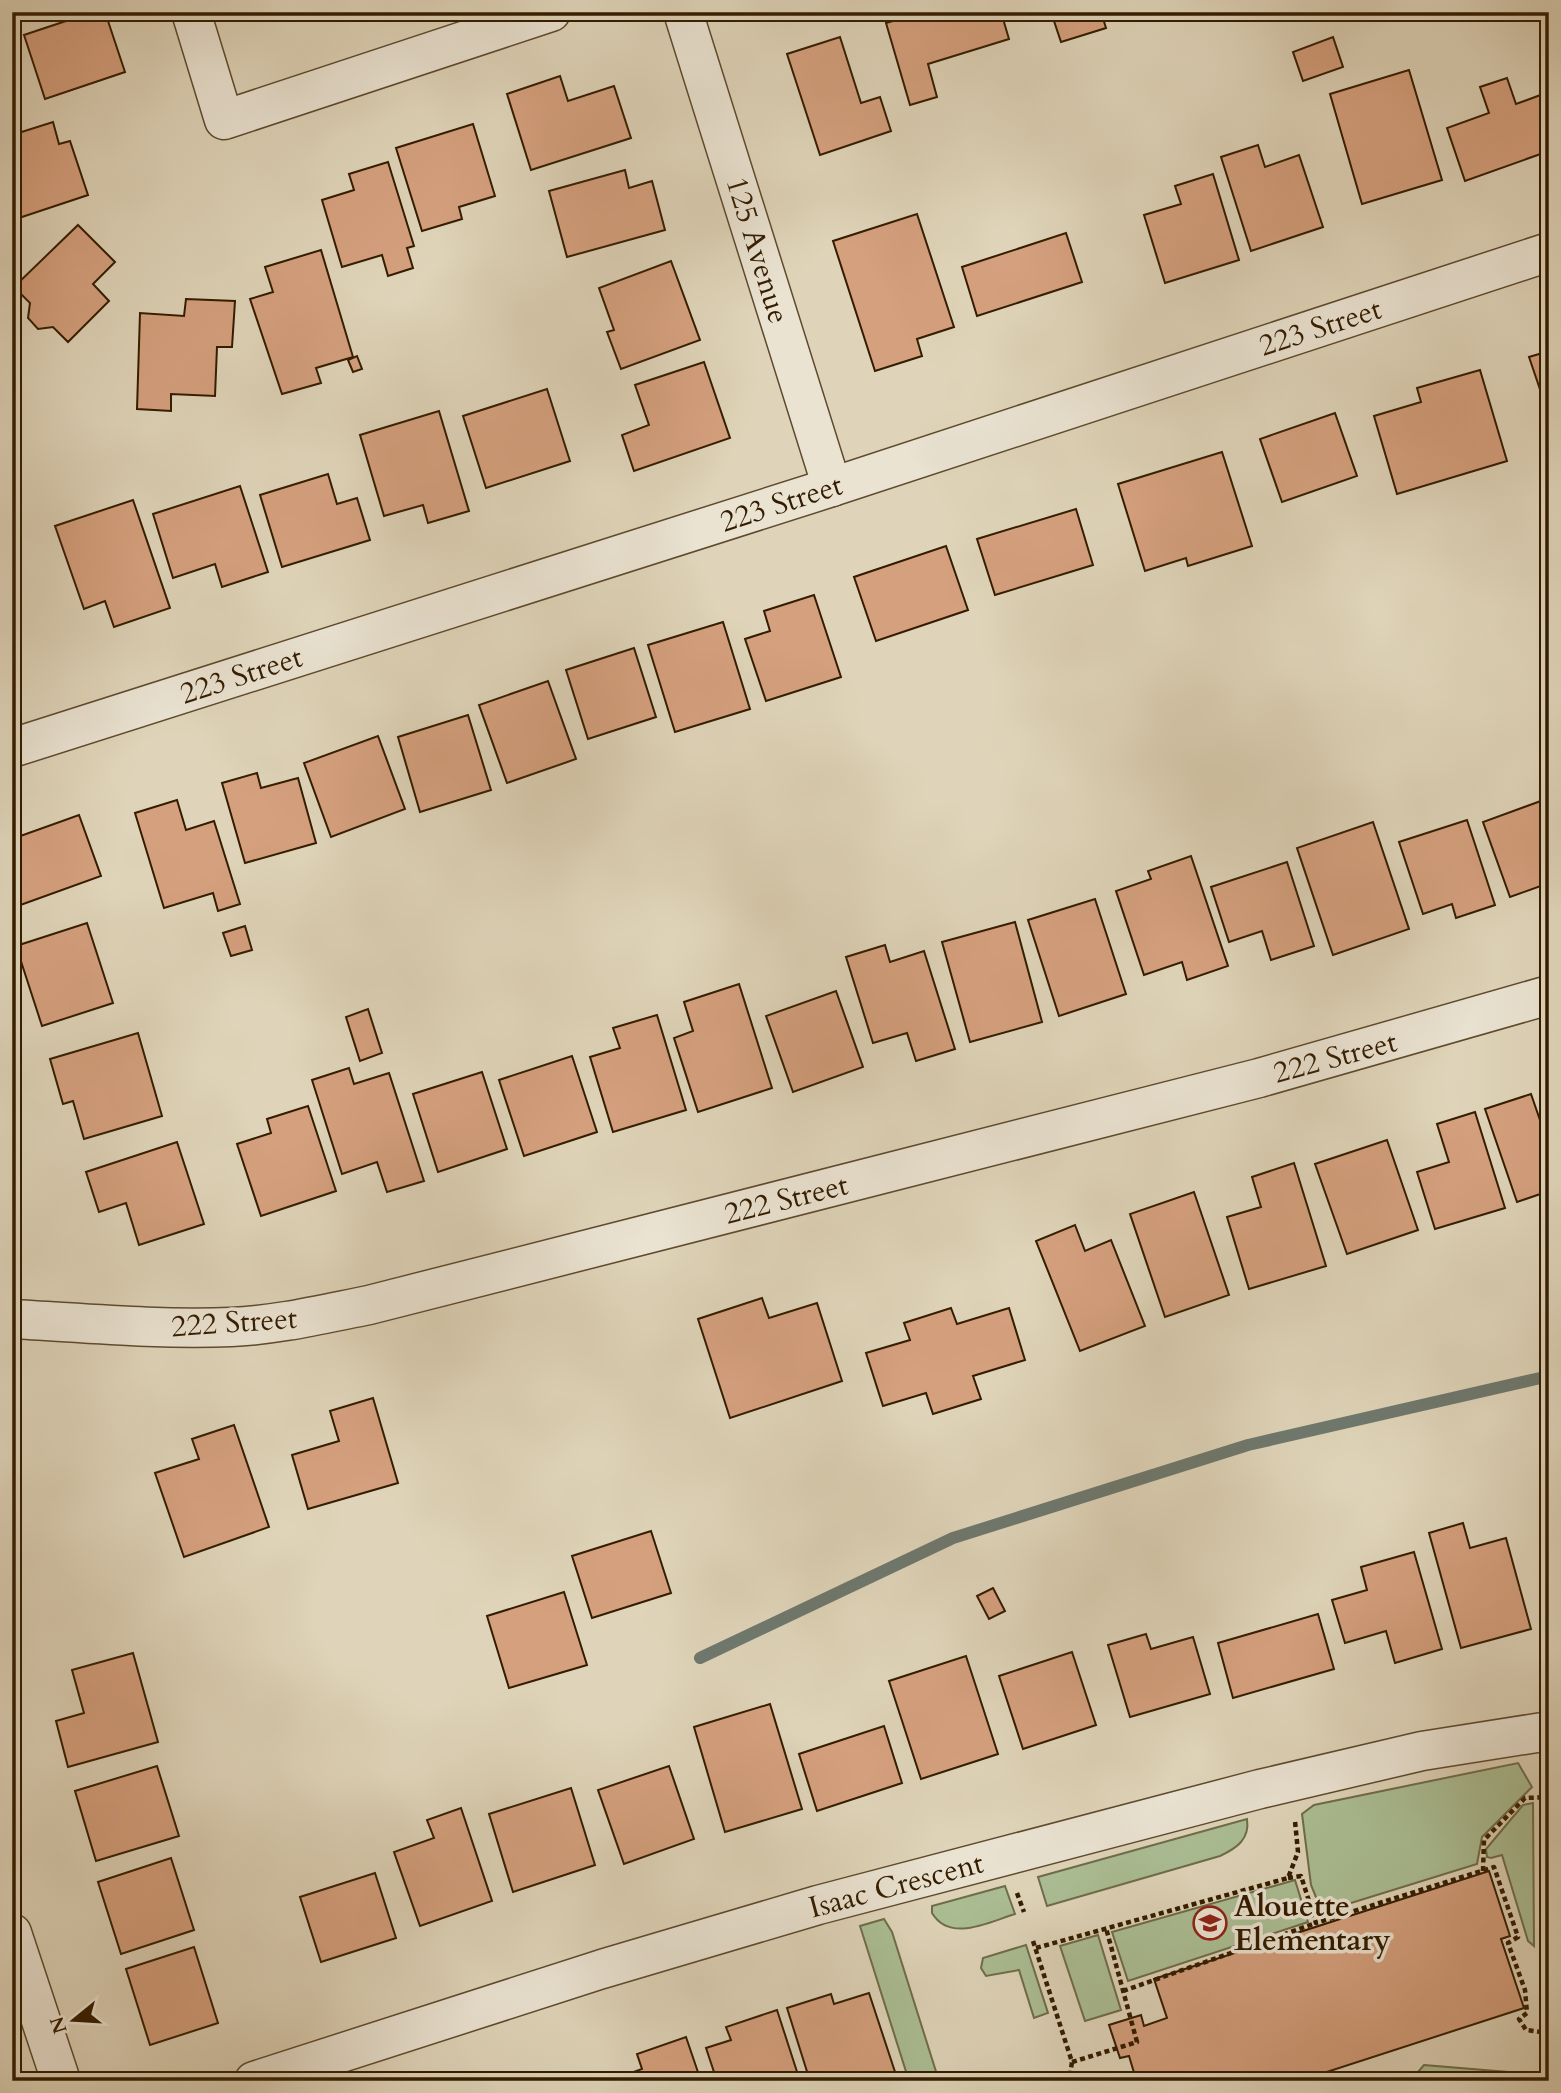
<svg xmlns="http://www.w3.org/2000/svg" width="1561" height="2093" viewBox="0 0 1561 2093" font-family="Cardo,serif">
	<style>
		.green { fill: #abbe94; stroke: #6f6d4a; stroke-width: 2 }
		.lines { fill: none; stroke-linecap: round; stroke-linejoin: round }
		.stream { stroke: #6e786e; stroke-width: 12 }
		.building { fill: #d5a07e; stroke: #331c00; stroke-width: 2 }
		.minor-casing { stroke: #5e4a2e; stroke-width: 41 }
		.path { stroke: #331c00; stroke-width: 4.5; stroke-dasharray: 5 3.5; stroke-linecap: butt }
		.minor { stroke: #eae3d2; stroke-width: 38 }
		.labels { text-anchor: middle; stroke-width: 7; stroke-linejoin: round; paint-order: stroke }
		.street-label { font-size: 30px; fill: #331c00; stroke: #eae3d2 }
		.poi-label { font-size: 30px; font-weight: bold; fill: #331c00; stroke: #eae3d2; text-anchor: start }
	</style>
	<rect width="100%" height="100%" fill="#dfd4b9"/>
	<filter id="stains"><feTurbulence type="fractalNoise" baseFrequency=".00286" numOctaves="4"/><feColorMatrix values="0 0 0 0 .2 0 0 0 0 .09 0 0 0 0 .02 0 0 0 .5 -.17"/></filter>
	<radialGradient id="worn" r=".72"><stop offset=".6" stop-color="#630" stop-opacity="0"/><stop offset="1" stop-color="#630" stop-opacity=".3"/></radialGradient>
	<g class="green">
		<polygon points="1518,1763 1532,1787 1482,1837 1477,1864 1322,1912 1311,1885 1302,1814 1314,1805"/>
		<polygon points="1533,1803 1534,1946 1528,1941 1502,1855 1491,1858 1487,1857 1486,1849 1523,1805"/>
		<path d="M1247,1819C1250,1839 1237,1848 1220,1856L1047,1906L1038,1877Z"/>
		<polygon points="1295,1880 1308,1922 1128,1981 1112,1932"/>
		<path d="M1005,1886L1015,1914C989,1922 950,1943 932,1913V1906Z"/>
		<polygon points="884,1919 892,1932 939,2081 909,2081 860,1926"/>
		<polygon points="1098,1935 1121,2010 1085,2021 1060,1946"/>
		<polygon points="1026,1945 1048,2013 1034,2018 1019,1970 986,1976 981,1968 983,1958"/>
		<polygon points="1424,2065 1520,2073 1519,2081 1410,2081"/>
	</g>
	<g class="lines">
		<polyline class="stream" points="700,1658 953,1538 1248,1445 1549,1376"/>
	</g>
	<g class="building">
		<polygon points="93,12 105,12 125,72 45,99 24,35"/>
		<polygon points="923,12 1001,12 1009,39 928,64 937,97 910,105 886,23"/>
		<polygon points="1051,12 1101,12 1106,28 1061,42"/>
		<polygon points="840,37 861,103 880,97 891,131 820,155 787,54"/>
		<polygon points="1333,37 1343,67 1303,81 1293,52"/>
		<polygon points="1409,70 1442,180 1362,204 1330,94"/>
		<polygon points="560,76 568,101 614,86 631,138 531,170 507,94"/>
		<polygon points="1507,78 1516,104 1546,93 1549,151 1465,181 1447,128 1489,113 1480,87"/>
		<polygon points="53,122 59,144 70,141 88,195 16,219 12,208 12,135"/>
		<polygon points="473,124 495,196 459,207 462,219 422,231 396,148"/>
		<polygon points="1258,145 1265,167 1299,155 1323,227 1251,251 1221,157"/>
		<polygon points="388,162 414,246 407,248 413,268 388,276 382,255 342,267 322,200 354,190 349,174"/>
		<polygon points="625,170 629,188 652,181 665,230 567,257 549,191"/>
		<polygon points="1213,174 1239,260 1165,283 1144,215 1181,204 1175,186"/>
		<polygon points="917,214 954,327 917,339 922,356 875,371 833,241"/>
		<polygon points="78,225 115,262 93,284 109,301 68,342 53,327 38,329 28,318 30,303 14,287"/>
		<polygon points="1066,233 1082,282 977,316 962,267"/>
		<polygon points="321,250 353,357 316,368 321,383 282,394 250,299 273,292 265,267"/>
		<polygon points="671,261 700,340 621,369 607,332 614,330 599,288"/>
		<polygon points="186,299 235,301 232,347 217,347 215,396 171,394 171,411 137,409 140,313 184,316"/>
		<polygon points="1549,351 1549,416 1529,357"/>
		<polygon points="357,356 362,369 353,372 348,360"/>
		<polygon points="704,362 730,438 634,471 622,435 649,425 635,385"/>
		<polygon points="1480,370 1507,461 1397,494 1374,416 1421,402 1417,388"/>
		<polygon points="547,389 570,461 486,488 463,416"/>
		<polygon points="439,411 469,511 428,523 423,505 384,516 360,435"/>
		<polygon points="1335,413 1357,476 1282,502 1260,439"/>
		<polygon points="1222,452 1252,546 1188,566 1186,558 1145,571 1118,484"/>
		<polygon points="328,474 337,504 357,498 370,540 282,567 260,495"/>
		<polygon points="240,486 268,572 222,587 215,564 173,578 153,514"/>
		<polygon points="133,500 170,608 114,627 105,601 84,609 55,526"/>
		<polygon points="1076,509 1093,565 995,595 977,539"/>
		<polygon points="946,546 968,610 876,641 854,577"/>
		<polygon points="814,595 841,677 766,701 745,639 770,631 764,611"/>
		<polygon points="723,622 750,709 675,732 648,645"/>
		<polygon points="634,648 656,717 588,739 566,670"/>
		<polygon points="548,681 576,759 507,783 479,705"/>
		<polygon points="468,715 491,790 420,812 398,737"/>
		<polygon points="378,736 405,809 331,837 304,763"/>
		<polygon points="257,773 261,788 298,778 316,843 245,863 222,783"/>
		<polygon points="1549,798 1549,883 1510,897 1483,822"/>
		<polygon points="177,800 186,830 214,821 240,904 218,911 213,893 164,908 135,813"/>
		<polygon points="79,815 101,876 12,908 12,839"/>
		<polygon points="1467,820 1495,905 1456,918 1452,904 1423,914 1399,842"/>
		<polygon points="1373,822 1409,929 1333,955 1297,848"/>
		<polygon points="1191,856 1228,966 1187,980 1182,962 1144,975 1116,891 1151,879 1148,871"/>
		<polygon points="1287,862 1314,946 1271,960 1262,931 1229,942 1211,887"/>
		<polygon points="1095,899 1126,994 1059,1016 1028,920"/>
		<polygon points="1015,922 1042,1022 970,1042 942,942"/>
		<polygon points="87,923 113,1003 42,1026 16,946"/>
		<polygon points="245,926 252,950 231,956 223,933"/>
		<polygon points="885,945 890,962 924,951 955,1049 916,1061 907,1033 873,1043 846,957"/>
		<polygon points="739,984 772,1088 698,1112 674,1038 693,1031 684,1002"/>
		<polygon points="836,991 863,1067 793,1092 766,1016"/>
		<polygon points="368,1009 382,1053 360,1061 346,1017"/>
		<polygon points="657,1015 686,1110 613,1132 590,1057 620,1048 613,1028"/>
		<polygon points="138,1033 162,1116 84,1139 73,1101 63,1104 50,1059"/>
		<polygon points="572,1056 597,1132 524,1156 499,1080"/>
		<polygon points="349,1068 354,1084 389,1073 424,1181 387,1192 377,1162 342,1174 312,1080"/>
		<polygon points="482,1072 507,1149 438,1172 413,1094"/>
		<polygon points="1531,1094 1541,1123 1549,1120 1549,1191 1517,1202 1485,1109"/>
		<polygon points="308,1106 336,1191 261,1216 237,1144 271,1133 267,1119"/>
		<polygon points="1475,1112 1505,1208 1435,1229 1417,1172 1449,1162 1437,1124"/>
		<polygon points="1387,1140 1418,1230 1347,1254 1315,1164"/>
		<polygon points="177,1142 204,1224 139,1245 126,1203 99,1212 86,1172"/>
		<polygon points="1294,1163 1326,1266 1249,1289 1227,1217 1261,1207 1252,1177"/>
		<polygon points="1194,1192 1229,1295 1165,1317 1130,1214"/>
		<polygon points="1075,1225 1085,1251 1111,1240 1145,1326 1080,1351 1036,1241"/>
		<polygon points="762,1298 769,1318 817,1303 842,1381 730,1418 698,1319"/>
		<polygon points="951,1308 957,1324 1009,1308 1025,1360 973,1376 981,1399 933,1414 926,1393 883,1406 866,1353 910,1340 904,1323"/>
		<polygon points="373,1398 398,1483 308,1509 292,1455 339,1441 330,1411"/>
		<polygon points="234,1425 269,1527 184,1557 155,1473 199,1459 192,1439"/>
		<polygon points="1463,1523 1470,1548 1506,1538 1531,1629 1461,1648 1429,1533"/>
		<polygon points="651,1531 671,1593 592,1618 572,1556"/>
		<polygon points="1414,1552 1442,1649 1395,1663 1386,1631 1345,1643 1332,1600 1367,1590 1361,1567"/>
		<polygon points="993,1588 1005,1611 989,1619 977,1596"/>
		<polygon points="564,1592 587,1665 509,1688 487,1616"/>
		<polygon points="1318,1614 1334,1669 1233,1698 1218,1643"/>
		<polygon points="1146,1634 1151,1649 1193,1637 1210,1694 1130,1717 1108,1645"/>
		<polygon points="1072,1652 1096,1725 1023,1749 999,1676"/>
		<polygon points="133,1653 158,1742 68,1767 56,1721 84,1713 72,1670"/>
		<polygon points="966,1656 998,1754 921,1779 889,1681"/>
		<polygon points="770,1704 802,1809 725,1832 694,1727"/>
		<polygon points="884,1726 902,1783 817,1811 799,1754"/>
		<polygon points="157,1766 179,1836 96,1861 75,1791"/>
		<polygon points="669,1766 694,1839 624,1864 598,1790"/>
		<polygon points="571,1788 595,1865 513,1892 489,1814"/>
		<polygon points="461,1808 492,1901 420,1926 394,1852 434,1838 427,1820"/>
		<polygon points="171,1858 194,1930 121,1954 98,1882"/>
		<polygon points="1489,1871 1510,1936 1501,1939 1524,2008 1299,2081 1122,2081 1135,2076 1129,2056 1120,2058 1109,2025 1141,2015 1144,2026 1167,2018 1154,1979"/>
		<polygon points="375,1873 396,1938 321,1962 300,1897"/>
		<polygon points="194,1947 218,2023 150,2045 126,1969"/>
		<polygon points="869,1993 898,2081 810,2081 787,2008 831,1994 834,2004"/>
		<polygon points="777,2010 800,2081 717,2081 706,2048 731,2040 726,2027"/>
		<polygon points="686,2037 701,2081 621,2081 620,2077 642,2069 637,2054"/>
		<polygon points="601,2073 604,2081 578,2081"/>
	</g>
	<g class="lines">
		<defs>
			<g id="minor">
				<polyline points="191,12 224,120 551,12"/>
				<polyline points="683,12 832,487"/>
				<polyline points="12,748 832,487 1549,252"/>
				<path d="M12,1319C85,1323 159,1330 231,1327C278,1325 323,1314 369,1305L1259,1078L1549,995"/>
				<polyline points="12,1933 61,2081"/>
				<polyline points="254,2081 602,1969 818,1905 1260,1789 1422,1751 1549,1731"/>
			</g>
		</defs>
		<use href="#minor" class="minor-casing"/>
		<g class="path">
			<polyline points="1483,1871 1484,1840 1525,1798 1549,1797"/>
			<polyline points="1288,1878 1301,1876 1316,1923 1494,1867 1518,1937 1508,1943 1525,1990 1527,2013 1519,2019 1526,2030 1549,2033"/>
			<polyline points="1017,1893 1024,1912"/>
			<polyline points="1033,1941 1072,2062 1069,2081"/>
			<polyline points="1036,1948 1288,1878 1298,1852 1295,1821"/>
			<polyline points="1123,1991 1316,1923"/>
			<polyline points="1072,2062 1137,2042 1106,1928"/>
		</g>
		<use href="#minor" class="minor"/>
	</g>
	<defs>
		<symbol id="school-ring" viewBox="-11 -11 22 22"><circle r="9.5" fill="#eae3d2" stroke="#8f2418" stroke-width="1.5"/><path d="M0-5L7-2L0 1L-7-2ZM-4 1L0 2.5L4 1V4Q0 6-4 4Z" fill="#8f2418"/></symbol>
	</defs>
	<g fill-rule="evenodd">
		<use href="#school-ring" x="1191" y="1904" width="38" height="38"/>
	</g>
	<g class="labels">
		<g class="street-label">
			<text transform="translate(758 250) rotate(73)" y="10">125 Avenue</text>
			<text transform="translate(1320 327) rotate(-18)" y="10">223 Street</text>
			<text transform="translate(781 503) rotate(-18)" y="10">223 Street</text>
			<text transform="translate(241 675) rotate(-18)" y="10">223 Street</text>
			<text transform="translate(1335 1057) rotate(-15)" y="10">222 Street</text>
			<text transform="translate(786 1199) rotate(-14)" y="10">222 Street</text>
			<text transform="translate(234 1322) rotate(-4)" y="10">222 Street</text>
			<text transform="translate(896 1885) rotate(-15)" y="10">Isaac Crescent</text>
		</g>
		<g class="poi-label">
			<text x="1234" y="1916">Alouette<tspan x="1234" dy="34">Elementary</tspan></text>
		</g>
	</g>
	<rect width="1561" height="2093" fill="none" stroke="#dfd4b9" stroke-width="42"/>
	<rect x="14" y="14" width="1533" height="2065" fill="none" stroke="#331c00" stroke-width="3.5"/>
	<rect x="21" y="21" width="1519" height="2051" fill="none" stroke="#331c00" stroke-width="2"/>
	<g transform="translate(74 2020) rotate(252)" stroke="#eae3d2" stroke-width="5" paint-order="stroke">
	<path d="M0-5L12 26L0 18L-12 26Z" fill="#331c00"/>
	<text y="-10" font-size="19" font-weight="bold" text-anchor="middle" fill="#331c00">N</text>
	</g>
	<rect width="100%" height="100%" filter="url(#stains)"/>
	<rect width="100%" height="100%" fill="url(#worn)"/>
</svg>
